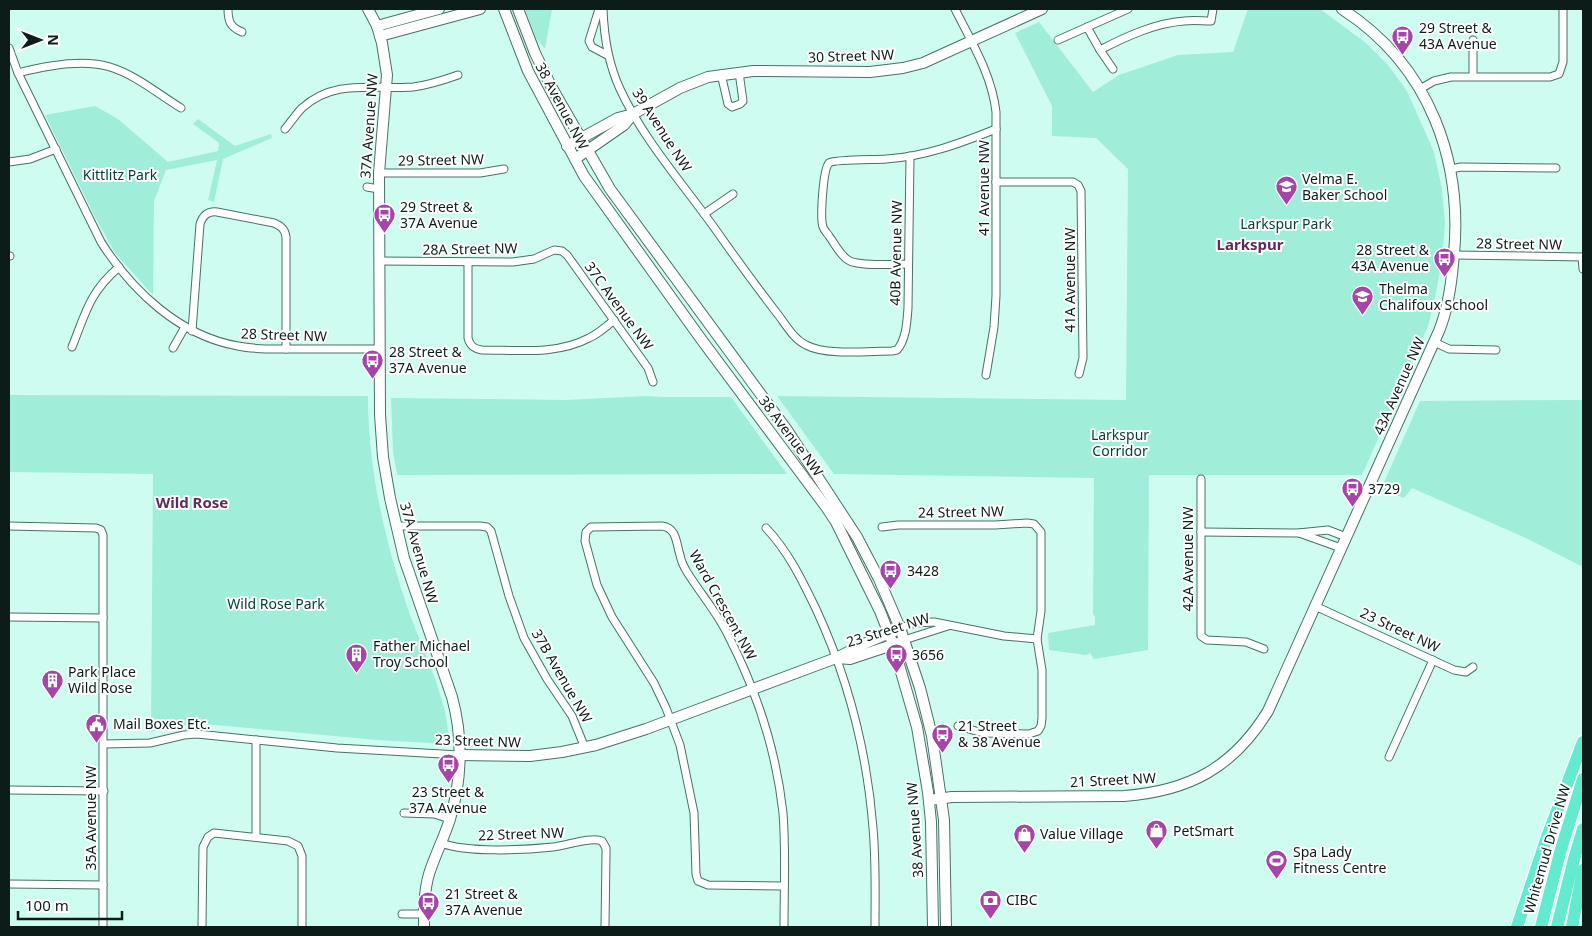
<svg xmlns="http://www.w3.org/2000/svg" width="1592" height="936" viewBox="0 0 1592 936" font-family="'Noto Sans',sans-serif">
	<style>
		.green { fill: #a0edda }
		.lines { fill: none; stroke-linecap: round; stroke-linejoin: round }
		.street-casing { stroke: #487167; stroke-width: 9 }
		.secondary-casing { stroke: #487167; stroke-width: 12 }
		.highway-casing { stroke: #fff; stroke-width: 14 }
		.street { stroke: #fff; stroke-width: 7 }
		.secondary { stroke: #fff; stroke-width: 10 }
		.highway { stroke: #64eace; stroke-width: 12 }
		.labels { text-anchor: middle; stroke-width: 4; stroke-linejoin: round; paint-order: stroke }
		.poi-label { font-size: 14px; fill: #0c1d19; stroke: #fff; text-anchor: start }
		.street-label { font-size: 14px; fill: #0c1d19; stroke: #fff }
		.park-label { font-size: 14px; fill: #044035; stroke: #fff }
		.neighbourhood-label { font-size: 15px; font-weight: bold; fill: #5c2c5d; stroke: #fff }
	</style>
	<rect width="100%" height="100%" fill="#cffcf0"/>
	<g class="green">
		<polygon points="525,9 552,9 545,49 536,38"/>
		<polygon points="1248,9 1320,9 1366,43 1388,65 1407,91 1434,152 1442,189 1445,223 1442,260 1436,293 1428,326 1362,475 1149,475 1148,650 1094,659 1090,653 1086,655 1049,650 1048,633 1095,625 1095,617 1093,614 1094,478 834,474 777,396 1126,400 1128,169 1096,138 1052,136 1052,106 1015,33 1039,22 1093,92 1119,75 1178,55 1233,52"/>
		<polygon points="95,106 118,119 168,162 218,151 219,143 193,124 198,119 235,146 271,134 272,138 223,159 214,202 208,200 217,160 166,170 154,201 153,295 115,253 96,219 45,115"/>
		<path d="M9,395L368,396C368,467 384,538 407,606C419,643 452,706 448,744L377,740L204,724L176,726L151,732L153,474L9,472Z"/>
		<polygon points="647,396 661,397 731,397 787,474 397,475 393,451 391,398 566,400"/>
		<polygon points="1583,400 1583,567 1526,538 1412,488 1404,498 1381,489 1420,401"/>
	</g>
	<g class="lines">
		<defs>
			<g id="street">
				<path d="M228,9C228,21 230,27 242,32"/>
				<polyline points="599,9 589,41 592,47 607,55"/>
				<path d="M603,9C604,38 608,63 620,89C644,141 685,186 718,233C737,260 756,286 776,312C785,323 793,339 806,345C826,356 869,351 892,351L897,350C906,340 907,322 908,308L910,156"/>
				<path d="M955,9C971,41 992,75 996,112V296L994,327L986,375"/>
				<path d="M1087,27L1100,50C1125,37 1155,23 1184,21C1193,20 1202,21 1211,21L1213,9"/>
				<polyline points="1058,40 1128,9"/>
				<polyline points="1473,40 1473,76"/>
				<path d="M9,48L18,73L101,242C132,291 180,336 238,346C257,350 276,349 295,349C323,349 351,349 379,349"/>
				<polyline points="1100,50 1113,69"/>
				<path d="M18,73C45,66 84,59 110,67C136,75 158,94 181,108"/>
				<polyline points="721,74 728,104 732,107 740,104 743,101 739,72"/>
				<polyline points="1420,89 1434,81 1451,77 1550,77 1559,74 1563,62 1563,9"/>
				<path d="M285,129C291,122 296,114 302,108C335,78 374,90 413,87C429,85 444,80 458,75"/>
				<polyline points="9,162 30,159 56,149"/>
				<polyline points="1451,169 1461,167 1556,168"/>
				<polyline points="379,173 480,173 504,169"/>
				<polyline points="996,182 1073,182 1078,185 1081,191 1083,358 1079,374"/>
				<polyline points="367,187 379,189"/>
				<polyline points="704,214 733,194"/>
				<polyline points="1454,255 1583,257"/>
				<polyline points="9,256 10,256"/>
				<polyline points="1582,257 1583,269"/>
				<polyline points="379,261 513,262 534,259 554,250 562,251 567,255 648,368 653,382"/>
				<path d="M468,262V338C470,346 474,349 482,350C518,350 557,355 589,338C598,334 606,327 614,320"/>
				<path d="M908,264C894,264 859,267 848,260C840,255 835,244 829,236C827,233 824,230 823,227C820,218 823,169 829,163C835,159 876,160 886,159C924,157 961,143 996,129"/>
				<path d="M192,331L200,224C203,215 208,211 217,212L274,223C281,226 285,229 286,237V349"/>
				<polyline points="1434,342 1449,349 1496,350"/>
				<path d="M72,347C86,312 89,293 119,267"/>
				<polyline points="173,348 185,327"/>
				<polyline points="1201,479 1201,636 1207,640 1246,642 1264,649"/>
				<polyline points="9,526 96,528 101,530 103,535 103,927"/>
				<polyline points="396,526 480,526 487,527 491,531 509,596 524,638 547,679 572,716 585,748"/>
				<polyline points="882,527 898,525 995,525 1027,523 1034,524 1041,532 1041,611 1037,639 1042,670 1042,718 1041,726 1038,731 1029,734 983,733 958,726"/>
				<path d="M766,528C788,551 802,580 816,609C848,678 867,752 873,828C876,861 875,894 875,927"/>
				<polyline points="1201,532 1298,533 1328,530 1346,537"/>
				<polyline points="1299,533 1341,548"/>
				<polyline points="1315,606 1454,670 1466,672 1473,667"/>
				<polyline points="9,617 103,618"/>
				<polyline points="900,628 915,623 934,622 1004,636 1037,639"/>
				<polyline points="904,640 948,626"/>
				<polyline points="104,744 150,743 184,735 197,734 337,748 459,755"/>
				<polyline points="1389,757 1433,660"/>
				<polyline points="9,790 104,791"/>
				<polyline points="404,813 434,814 450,819"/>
				<polyline points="256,837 256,740"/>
				<path d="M441,843C467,853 524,850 553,847C565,846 592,836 602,841L606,848V854L605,927"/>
				<polyline points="9,884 103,885"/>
				<polyline points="402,914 424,914"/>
				<polyline points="202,927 203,847 208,837 214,833 288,841 298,846 302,856 302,927"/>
				<path d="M784,927C784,889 786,851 783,813C776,749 756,689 727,633C716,611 700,593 687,572C684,567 681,561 680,555C676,543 677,528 662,526L591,527L586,532L585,541L597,585L612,617L654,683L666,708L680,745L694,813L696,874L698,881L708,885L784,886"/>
			</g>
			<g id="secondary">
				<path d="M368,9L377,26L382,43L387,75L379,173L380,415L383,457L390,498L404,558L452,697C463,737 462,780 450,819C444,838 435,855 429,874C424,891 424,909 424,927"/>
				<polyline points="504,9 528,71 584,176 701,339 826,507 836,522 880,611 893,644 917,727 928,792 931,822 933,927"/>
				<polyline points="518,9 535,53 552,88 610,189 787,430 857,537 879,579 900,628 920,688 932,736 944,820 946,927"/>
				<polyline points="377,26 439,9"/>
				<polyline points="380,36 480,9"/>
				<polyline points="567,146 618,118 633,114 680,88 708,77 753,71 870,72 903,68 923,63 1042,9"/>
				<polyline points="575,159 624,125 633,114"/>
				<polyline points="837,658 850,659 898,643"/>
				<polyline points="459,755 530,756 562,752 596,745 646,729 836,658 866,643 895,631"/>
				<path d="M929,800L952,797L1124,796C1189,791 1233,768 1268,711L1439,331C1448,309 1451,287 1453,264C1465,162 1430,66 1342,9"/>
			</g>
			<g id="highway">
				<polyline points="1517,927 1547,837 1583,742"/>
				<polyline points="1541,927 1561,849 1583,779"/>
				<polyline points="1557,927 1574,859 1583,829"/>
				<polyline points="1572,927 1583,870"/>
			</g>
		</defs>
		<use href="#street" class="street-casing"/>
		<use href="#secondary" class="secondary-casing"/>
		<use href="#highway" class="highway-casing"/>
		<use href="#street" class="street"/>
		<use href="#secondary" class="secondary"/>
		<use href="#highway" class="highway"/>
	</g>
	<defs>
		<symbol id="bus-pin" viewBox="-11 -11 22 30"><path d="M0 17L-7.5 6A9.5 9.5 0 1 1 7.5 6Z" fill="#a744a9" stroke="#fff"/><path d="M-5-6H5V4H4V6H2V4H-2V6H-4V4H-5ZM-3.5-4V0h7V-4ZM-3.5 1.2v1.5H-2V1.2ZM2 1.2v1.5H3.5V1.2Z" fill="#fff"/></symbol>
		<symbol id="school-pin" viewBox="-11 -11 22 30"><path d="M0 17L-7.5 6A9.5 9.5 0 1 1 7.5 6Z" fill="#a744a9" stroke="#fff"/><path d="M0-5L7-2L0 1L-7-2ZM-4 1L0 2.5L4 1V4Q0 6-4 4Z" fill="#fff"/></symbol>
		<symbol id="building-pin" viewBox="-11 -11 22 30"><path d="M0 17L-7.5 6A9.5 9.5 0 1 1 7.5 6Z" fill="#a744a9" stroke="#fff"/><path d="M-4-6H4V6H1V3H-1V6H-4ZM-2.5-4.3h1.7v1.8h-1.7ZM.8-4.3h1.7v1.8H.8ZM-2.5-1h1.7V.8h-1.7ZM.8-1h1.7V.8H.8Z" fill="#fff"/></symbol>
		<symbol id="civic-pin" viewBox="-11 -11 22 30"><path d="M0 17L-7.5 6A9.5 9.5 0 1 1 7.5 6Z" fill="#a744a9" stroke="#fff"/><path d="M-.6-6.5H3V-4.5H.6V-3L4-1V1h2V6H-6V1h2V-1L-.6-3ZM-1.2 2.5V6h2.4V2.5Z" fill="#fff"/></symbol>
		<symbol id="shop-pin" viewBox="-11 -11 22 30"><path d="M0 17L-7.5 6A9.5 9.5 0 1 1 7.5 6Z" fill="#a744a9" stroke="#fff"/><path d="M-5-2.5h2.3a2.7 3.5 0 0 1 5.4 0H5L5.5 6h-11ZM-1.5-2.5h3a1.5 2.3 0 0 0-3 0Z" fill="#fff"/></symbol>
		<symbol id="stadium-pin" viewBox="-11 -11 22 30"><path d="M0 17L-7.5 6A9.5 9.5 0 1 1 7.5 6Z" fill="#a744a9" stroke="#fff"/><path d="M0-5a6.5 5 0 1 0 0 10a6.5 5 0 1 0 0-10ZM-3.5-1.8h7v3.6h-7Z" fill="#fff"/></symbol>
		<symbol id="bank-pin" viewBox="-11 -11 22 30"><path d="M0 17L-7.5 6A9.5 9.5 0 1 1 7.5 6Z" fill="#a744a9" stroke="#fff"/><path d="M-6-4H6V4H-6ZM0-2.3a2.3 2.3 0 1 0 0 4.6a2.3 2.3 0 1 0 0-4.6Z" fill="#fff"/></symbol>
	</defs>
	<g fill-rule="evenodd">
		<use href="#bus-pin" x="1390" y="24" width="25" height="34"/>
		<use href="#school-pin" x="1274" y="174" width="25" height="34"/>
		<use href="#bus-pin" x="372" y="202" width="25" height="34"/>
		<use href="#bus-pin" x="1432" y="246" width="25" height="34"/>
		<use href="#school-pin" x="1350" y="284" width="25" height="34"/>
		<use href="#bus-pin" x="360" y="348" width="25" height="34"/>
		<use href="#bus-pin" x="1340" y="476" width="25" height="34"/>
		<use href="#bus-pin" x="878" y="558" width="25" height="34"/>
		<use href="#building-pin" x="344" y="642" width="25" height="34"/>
		<use href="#bus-pin" x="884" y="642" width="25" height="34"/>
		<use href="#building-pin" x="40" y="668" width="25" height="34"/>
		<use href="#civic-pin" x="84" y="712" width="25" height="34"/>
		<use href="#bus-pin" x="930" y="722" width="25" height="34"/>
		<use href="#bus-pin" x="436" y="752" width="25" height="34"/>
		<use href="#shop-pin" x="1144" y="818" width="25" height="34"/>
		<use href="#shop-pin" x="1012" y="822" width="25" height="34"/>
		<use href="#stadium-pin" x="1264" y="848" width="25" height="34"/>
		<use href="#bank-pin" x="978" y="888" width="25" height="34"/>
		<use href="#bus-pin" x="416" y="890" width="25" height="34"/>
	</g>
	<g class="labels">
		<g class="poi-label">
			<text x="1419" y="33">29 Street &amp;<tspan x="1419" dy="16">43A Avenue</tspan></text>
			<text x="1302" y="184">Velma E.<tspan x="1302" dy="16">Baker School</tspan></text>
			<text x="400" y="212">29 Street &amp;<tspan x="400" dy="16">37A Avenue</tspan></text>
			<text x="1429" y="255" text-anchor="end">28 Street &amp;<tspan x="1429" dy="16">43A Avenue</tspan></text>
			<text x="1379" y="294">Thelma<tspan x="1379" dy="16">Chalifoux School</tspan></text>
			<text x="389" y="357">28 Street &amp;<tspan x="389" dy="16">37A Avenue</tspan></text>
			<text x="1368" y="494">3729</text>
			<text x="907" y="576">3428</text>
			<text x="373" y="651">Father Michael<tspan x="373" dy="16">Troy School</tspan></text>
			<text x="912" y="660">3656</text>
			<text x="68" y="677">Park Place<tspan x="68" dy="16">Wild Rose</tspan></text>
			<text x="113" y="729">Mail Boxes Etc.</text>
			<text x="958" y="731">21 Street<tspan x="958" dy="16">&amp; 38 Avenue</tspan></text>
			<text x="448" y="797" text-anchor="middle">23 Street &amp;<tspan x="448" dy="16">37A Avenue</tspan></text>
			<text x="1173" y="836">PetSmart</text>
			<text x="1040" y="839">Value Village</text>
			<text x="1293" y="857">Spa Lady<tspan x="1293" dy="16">Fitness Centre</tspan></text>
			<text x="445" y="899">21 Street &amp;<tspan x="445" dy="16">37A Avenue</tspan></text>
			<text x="1006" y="905">CIBC</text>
		</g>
		<g class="street-label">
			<text transform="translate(851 56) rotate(-2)" y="5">30 Street NW</text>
			<text transform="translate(562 106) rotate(62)" y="5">38 Avenue NW</text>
			<text transform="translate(369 126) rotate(-86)" y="5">37A Avenue NW</text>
			<text transform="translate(662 130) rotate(57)" y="5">39 Avenue NW</text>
			<text transform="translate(441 160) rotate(-1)" y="5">29 Street NW</text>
			<text transform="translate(984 188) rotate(-90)" y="5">41 Avenue NW</text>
			<text transform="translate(1519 244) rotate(1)" y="5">28 Street NW</text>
			<text transform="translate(470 249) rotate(-1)" y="5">28A Street NW</text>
			<text transform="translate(896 253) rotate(-89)" y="5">40B Avenue NW</text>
			<text transform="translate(1070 280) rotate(-90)" y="5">41A Avenue NW</text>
			<text transform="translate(619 306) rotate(54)" y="5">37C Avenue NW</text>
			<text transform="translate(284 335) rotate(2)" y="5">28 Street NW</text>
			<text transform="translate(1399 386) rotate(-66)" y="5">43A Avenue NW</text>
			<text transform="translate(791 436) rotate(53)" y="5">38 Avenue NW</text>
			<text transform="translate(961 512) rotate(-1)" y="5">24 Street NW</text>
			<text transform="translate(419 553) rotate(74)" y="5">37A Avenue NW</text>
			<text transform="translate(1188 559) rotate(-90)" y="5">42A Avenue NW</text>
			<text transform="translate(723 605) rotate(61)" y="5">Ward Crescent NW</text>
			<text transform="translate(888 630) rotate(-17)" y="5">23 Street NW</text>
			<text transform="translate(1400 630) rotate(25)" y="5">23 Street NW</text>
			<text transform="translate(562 676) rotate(60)" y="5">37B Avenue NW</text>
			<text transform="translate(478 741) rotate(2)" y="5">23 Street NW</text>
			<text transform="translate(1113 780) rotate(-3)" y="5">21 Street NW</text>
			<text transform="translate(91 818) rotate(-90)" y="5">35A Avenue NW</text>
			<text transform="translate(915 830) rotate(-94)" y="5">38 Avenue NW</text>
			<text transform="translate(521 834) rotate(-2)" y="5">22 Street NW</text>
			<text transform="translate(1547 849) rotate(-74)" y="5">Whitemud Drive NW</text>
		</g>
		<g class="park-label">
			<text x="120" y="180">Kittlitz Park</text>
			<text x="1286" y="229">Larkspur Park</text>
			<text x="1120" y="440">Larkspur<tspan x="1120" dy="16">Corridor</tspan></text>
			<text x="276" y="609">Wild Rose Park</text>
		</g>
		<g class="neighbourhood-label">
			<text x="1250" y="250">Larkspur</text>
			<text x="192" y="508">Wild Rose</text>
		</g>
	</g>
	<rect width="1592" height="936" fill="none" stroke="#0c1d19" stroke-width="20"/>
	<g transform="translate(40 40) rotate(90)" stroke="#ffffff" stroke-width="4" paint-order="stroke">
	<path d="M0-4L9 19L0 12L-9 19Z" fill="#0c1d19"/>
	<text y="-8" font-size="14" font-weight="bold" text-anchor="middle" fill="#0c1d19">N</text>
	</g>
	<path d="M18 911v8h104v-8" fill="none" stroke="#0c1d19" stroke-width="2.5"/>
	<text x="25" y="911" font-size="15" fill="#0c1d19" stroke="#ffffff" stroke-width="4" paint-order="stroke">100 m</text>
</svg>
